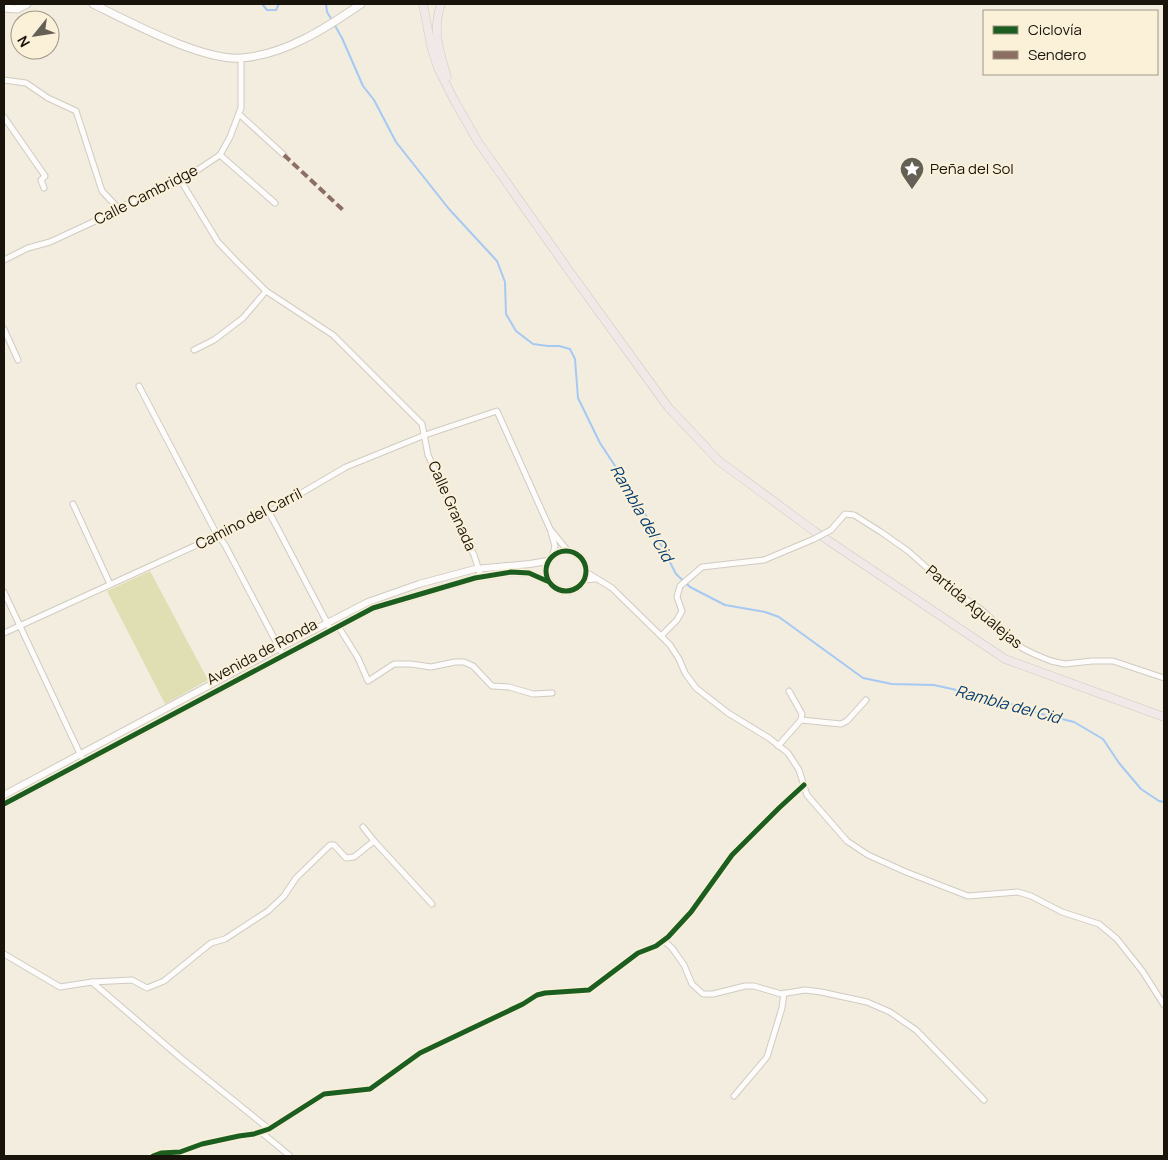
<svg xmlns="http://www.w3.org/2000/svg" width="1168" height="1160" viewBox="0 0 1168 1160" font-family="Manrope,sans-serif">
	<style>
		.green { fill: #dfdfb3 }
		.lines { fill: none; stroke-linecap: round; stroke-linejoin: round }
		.stream { stroke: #a5c9f2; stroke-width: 2 }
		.minor-casing { stroke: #d0cbc2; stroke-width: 7 }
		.tertiary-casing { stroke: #d0cbc2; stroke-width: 8 }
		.secondary-casing { stroke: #d0cbc2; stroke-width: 9 }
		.primary-casing { stroke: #cdcac3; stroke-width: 9 }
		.minor { stroke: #fdfcfa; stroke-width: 5 }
		.tertiary { stroke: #fdfcfa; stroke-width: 6 }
		.secondary { stroke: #fdfcfa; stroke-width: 7 }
		.primary { stroke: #f0e9e8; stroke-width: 8 }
		.minor-bridge-casing { stroke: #d0cbc2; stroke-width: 7; stroke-linecap: butt }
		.minor-bridge { stroke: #fdfcfa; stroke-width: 5 }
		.quiet { stroke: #8d6e63; stroke-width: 4; stroke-dasharray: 8 4; stroke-linecap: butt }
		.cycleway-casing { stroke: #fbf0d8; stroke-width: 8 }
		.cycleway { stroke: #1b5e20; stroke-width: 5 }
		.labels { text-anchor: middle; stroke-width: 4; stroke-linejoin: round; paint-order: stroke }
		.poi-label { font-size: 15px; fill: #18140c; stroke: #fbf0d8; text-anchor: start }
		.street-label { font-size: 15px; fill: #18140c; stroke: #fbf0d8 }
		.water-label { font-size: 16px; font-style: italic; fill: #043d75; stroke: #fbf0d8 }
	</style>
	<rect width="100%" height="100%" fill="#f3ede0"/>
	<polygon class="green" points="150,571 208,680 165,704 107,591"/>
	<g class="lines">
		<g class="stream">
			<polyline points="262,4 267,10 276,10 279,4"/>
			<polyline points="326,4 327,12 332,20"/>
			<polyline points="334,24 342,38 363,86 374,100 396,142 449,209 497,261 505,282 506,314 516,331 533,344 548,346 559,346 570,349 575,359 578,398 600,443 640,504 676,574 690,587 725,605 765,612 779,617 863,678 892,684 934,685 997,699 1030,711 1074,722 1103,739 1119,763 1141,789 1159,801 1164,802"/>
		</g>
		<defs>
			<g id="minor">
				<polyline points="4,80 26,83 48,98 76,111 102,191 118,208"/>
				<polyline points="239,114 284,155"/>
				<polyline points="4,117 45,176 41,180 44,188"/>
				<polyline points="220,155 275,203"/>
				<polyline points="181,181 218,242 238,263 266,291 333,335 422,424 428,455 474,555 481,577"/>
				<polyline points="4,260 28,248 50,242 106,216 118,208 181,181 220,155 230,137 241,108 241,58"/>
				<polyline points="4,329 18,360"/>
				<polyline points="194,350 214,340 243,318 266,291"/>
				<polyline points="139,386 215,531 225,545 283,655"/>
				<polyline points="73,504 110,584"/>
				<polyline points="269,512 331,630"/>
				<polyline points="831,530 845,514 854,515 881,532 908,551 952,590 982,610 1022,648 1034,654 1051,661 1065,664 1092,661 1113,661 1164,678"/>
				<polyline points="551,532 555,546 553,554"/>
				<polyline points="586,572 612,588 661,636 677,620 682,611 677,597 680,586 702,567 764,560 814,539"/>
				<polyline points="584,580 595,579"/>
				<polyline points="4,592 81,756"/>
				<polyline points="338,626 358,658 368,681 394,664 411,664 431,667 455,662 464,662 473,666 492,686 509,687 533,694 552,693"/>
				<polyline points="4,633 269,512 346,467 425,435 497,411 550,529 567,550"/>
				<polyline points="661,636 670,645 679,659 685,673 696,688 728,713 769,738 788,753 799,770 807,795 847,841 868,855 906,872 968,896 1018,892 1031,896 1062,912 1099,924 1117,939 1143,972 1164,1005"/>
				<polyline points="789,691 802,714 801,720"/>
				<polyline points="778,746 801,720 841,724 847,721 866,700"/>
				<polyline points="374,841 432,904"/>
				<polyline points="663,940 672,948 684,965 692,984 703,994 713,994 745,986 754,986 781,994 805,990 821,992 867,1002 890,1012 916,1030 984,1100"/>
				<polyline points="4,954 60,987 92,982 182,1059 269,1129"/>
				<polyline points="92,982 132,980 147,988 164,981 211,943 225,939 268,911 284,896 296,878 330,845 334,845 346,858 354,857 374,841 363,827"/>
				<polyline points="734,1096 767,1057 782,1008 784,993"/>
				<polyline points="261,1132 290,1156"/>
				<polyline points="153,1156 161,1153 180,1152 202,1144 239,1136 254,1134 269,1129 324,1094 370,1089 420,1053 523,1004 537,995 545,993 589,990 638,953 656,946 668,937 691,912 732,855 779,808 804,785"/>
			</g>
			<g id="tertiary">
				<circle cx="566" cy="571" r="20"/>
				<polyline points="4,795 279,648 368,602 419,584 475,569 530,564 547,561"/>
				<polyline points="4,804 373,608 475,578 511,572 529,573 547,581"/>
			</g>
			<g id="secondary">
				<path d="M93,4C130,22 202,61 241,58C285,55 326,28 361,4"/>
				<polyline points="4,8 17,9 27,4"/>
			</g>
			<g id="primary">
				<polyline points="423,4 431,46 438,68 454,100 478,142 570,272 668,407 719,461 814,531 1005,659 1164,717"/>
				<path d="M441,4C432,31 439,50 447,77"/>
			</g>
		</defs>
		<use href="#minor" class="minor-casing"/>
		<use href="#tertiary" class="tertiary-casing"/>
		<use href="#secondary" class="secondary-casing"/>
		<use href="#primary" class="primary-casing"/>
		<use href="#minor" class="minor"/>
		<use href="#tertiary" class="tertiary"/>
		<use href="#secondary" class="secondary"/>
		<use href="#primary" class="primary"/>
		<defs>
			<polyline id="minor-bridge" points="814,539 831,530"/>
		</defs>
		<use href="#minor-bridge" class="minor-bridge-casing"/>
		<use href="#minor-bridge" class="minor-bridge"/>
		<polyline class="quiet" points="284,155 344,211"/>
		<defs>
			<g id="cycleway">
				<circle cx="566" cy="571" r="20"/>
				<polyline points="4,804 373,608 475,578 511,572 529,573 547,581"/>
				<polyline points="153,1156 161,1153 180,1152 202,1144 239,1136 254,1134 269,1129 324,1094 370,1089 420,1053 523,1004 537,995 545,993 589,990 638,953 656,946 668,937 691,912 732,855 779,808 804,785"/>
			</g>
		</defs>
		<use href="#cycleway" class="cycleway-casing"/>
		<use href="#cycleway" class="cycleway"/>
	</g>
	<defs>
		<symbol id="sight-pin" viewBox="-11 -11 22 30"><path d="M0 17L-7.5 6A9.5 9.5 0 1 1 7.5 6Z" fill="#656056" stroke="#fbf0d8"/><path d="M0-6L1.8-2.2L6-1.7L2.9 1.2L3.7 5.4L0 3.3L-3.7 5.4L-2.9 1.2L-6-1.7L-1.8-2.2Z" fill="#fff"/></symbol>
	</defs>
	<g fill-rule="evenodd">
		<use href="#sight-pin" x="898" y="155" width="28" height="38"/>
	</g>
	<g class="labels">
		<g class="poi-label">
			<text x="930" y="174">Peña del Sol</text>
		</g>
		<g class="street-label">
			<text transform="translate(146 195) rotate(-27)" y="5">Calle Cambridge</text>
			<text transform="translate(452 506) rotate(66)" y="5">Calle Granada</text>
			<text transform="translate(249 519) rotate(-27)" y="5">Camino del Carril</text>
			<text transform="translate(974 607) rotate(40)" y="5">Partida Agualejas</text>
			<text transform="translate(262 652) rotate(-28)" y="5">Avenida de Ronda</text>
		</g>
		<g class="water-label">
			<text transform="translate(642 513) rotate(60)" y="6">Rambla del Cid</text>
			<text transform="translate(1008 704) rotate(15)" y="6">Rambla del Cid</text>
		</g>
	</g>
	<rect width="1168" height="1160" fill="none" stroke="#18140c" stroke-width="10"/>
	<rect x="983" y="10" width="175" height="65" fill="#fbf0d8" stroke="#a09886"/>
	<rect x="993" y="26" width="25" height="8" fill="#1b5e20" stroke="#a09886"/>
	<text x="1028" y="35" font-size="15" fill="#18140c">Ciclovía</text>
	<rect x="993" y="51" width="25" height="8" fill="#8d6e63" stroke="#a09886"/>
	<text x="1028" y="60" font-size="15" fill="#18140c">Sendero</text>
	<g transform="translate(35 35) rotate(240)"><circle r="24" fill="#fbf0d8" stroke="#a09886"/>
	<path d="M0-4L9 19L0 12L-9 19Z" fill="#656056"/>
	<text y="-8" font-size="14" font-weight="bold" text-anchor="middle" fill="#18140c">N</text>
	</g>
</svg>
